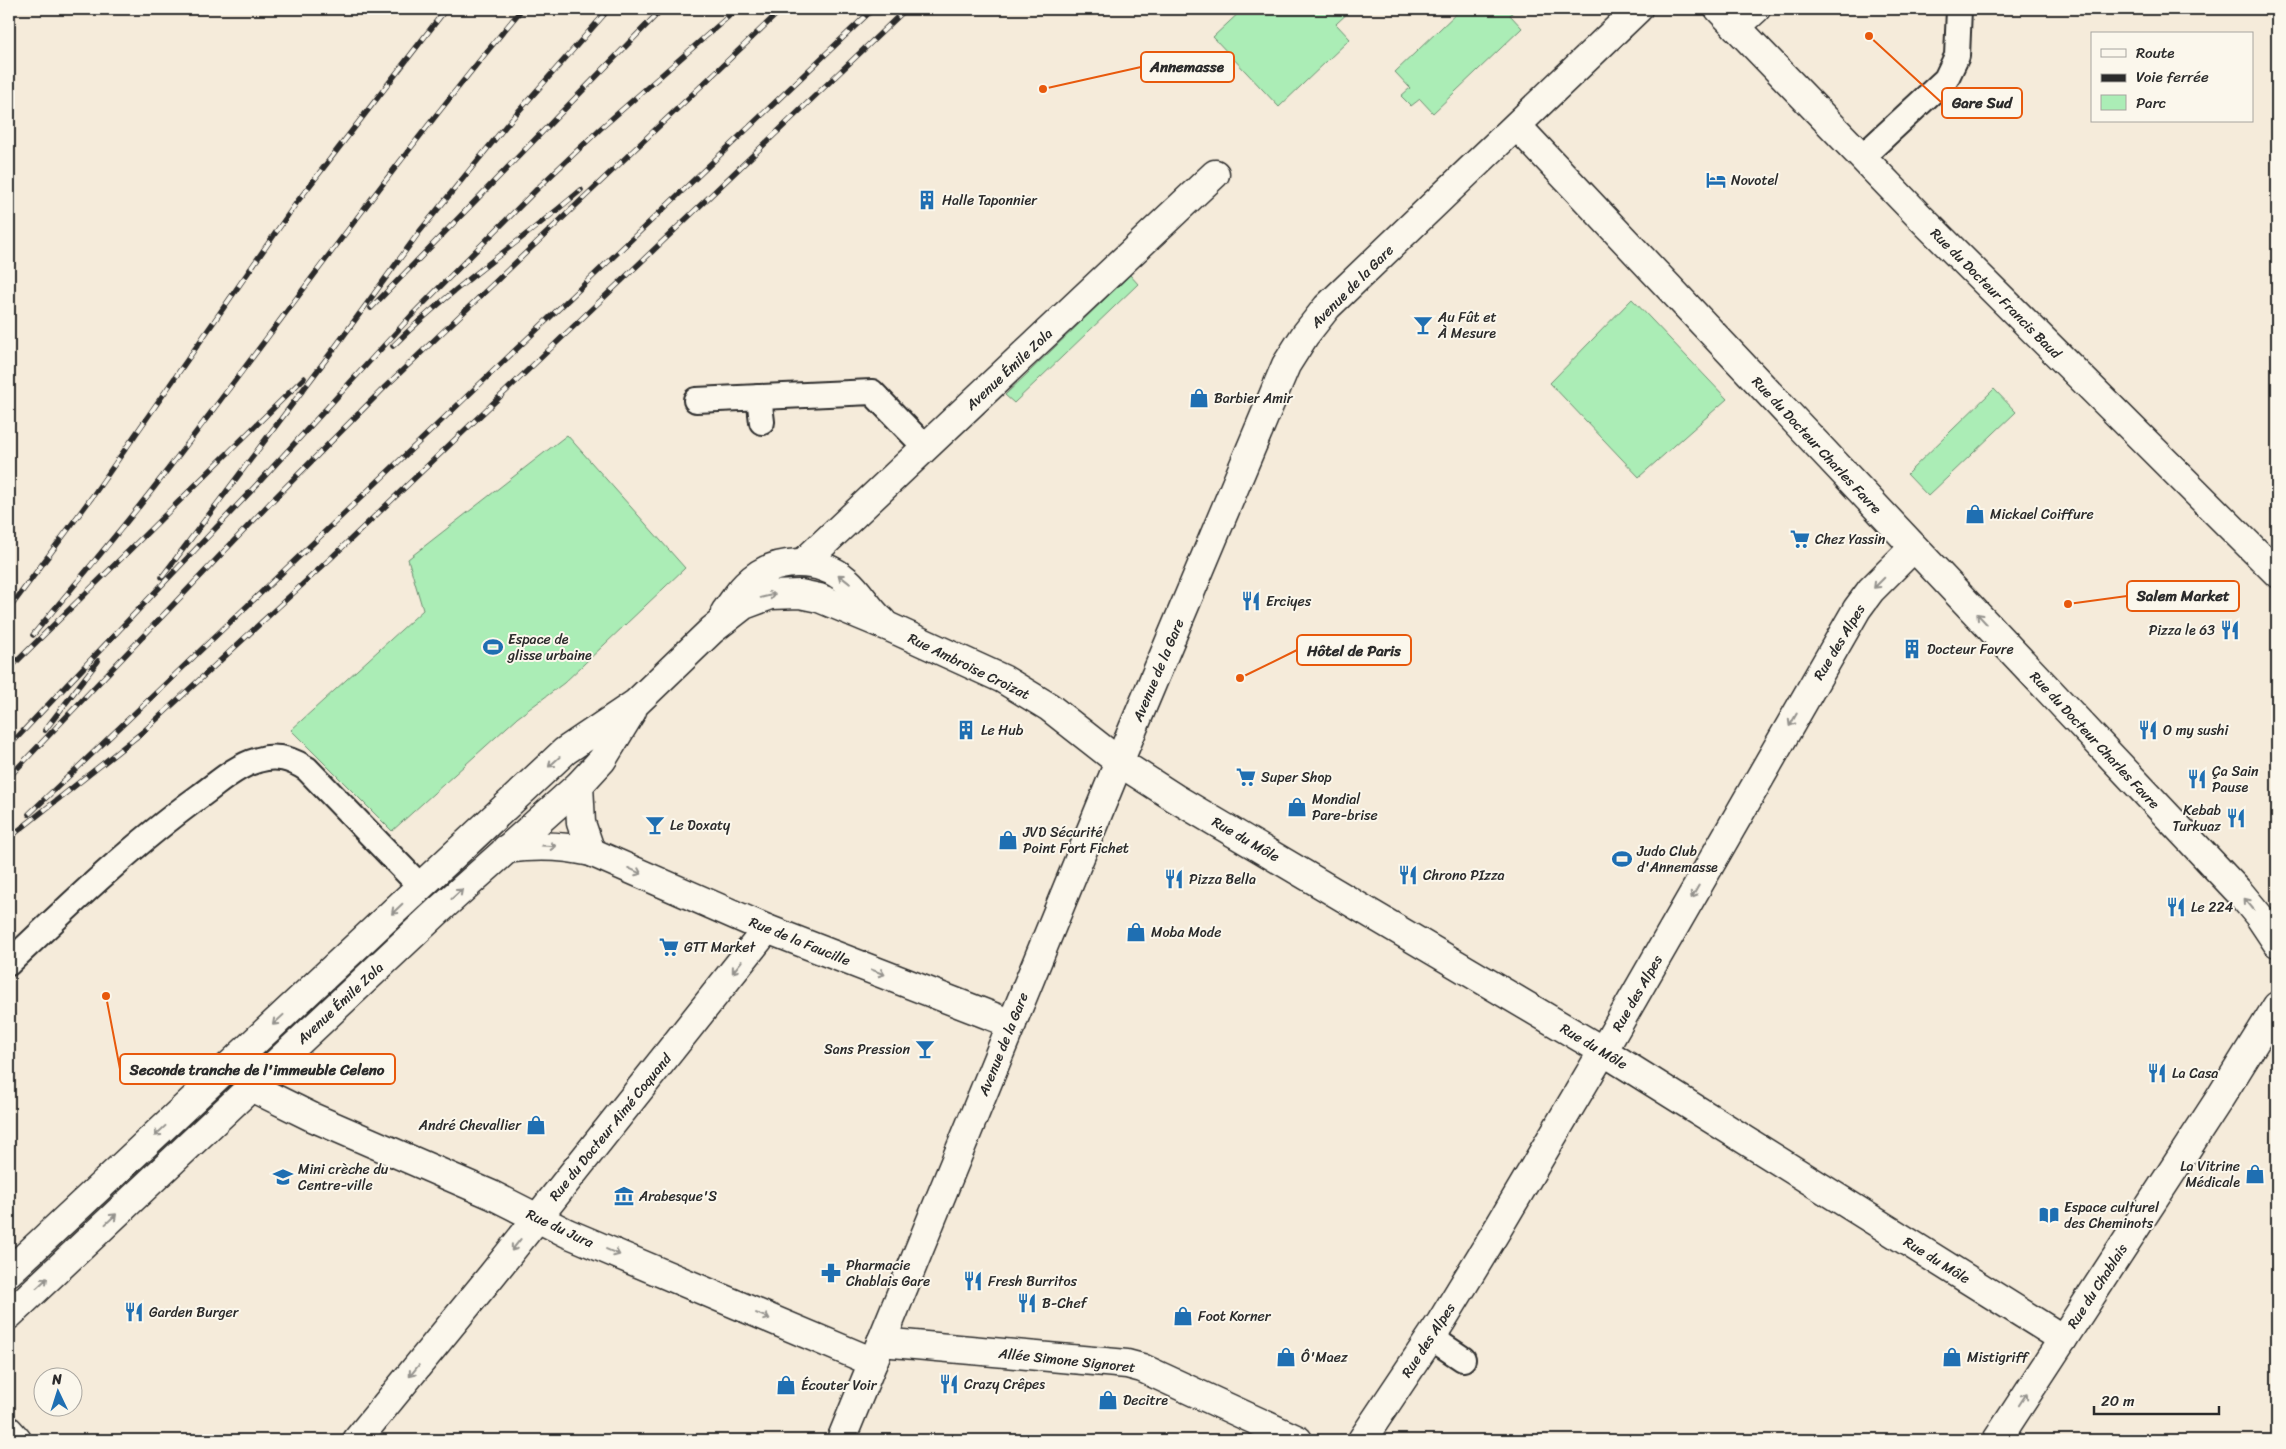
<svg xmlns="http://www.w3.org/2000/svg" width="2286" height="1449" viewBox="0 0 2286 1449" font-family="Sriracha,sans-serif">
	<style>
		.green { fill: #abedb6; stroke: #6b8c70 }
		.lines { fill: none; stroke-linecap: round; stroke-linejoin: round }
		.lane-casing { stroke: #2b2b2b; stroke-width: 28 }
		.street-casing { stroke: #2b2b2b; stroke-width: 31 }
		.secondary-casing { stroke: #2b2b2b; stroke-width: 31 }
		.lane { stroke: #fbf7ec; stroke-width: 24 }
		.street { stroke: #fbf7ec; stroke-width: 28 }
		.secondary { stroke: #fbf7ec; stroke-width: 28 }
		.rail-casing { stroke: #2b2b2b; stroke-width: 5.5 }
		.rail { stroke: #fbf7ec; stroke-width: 4; stroke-dasharray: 11; stroke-linecap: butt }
		.oneway { stroke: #93918c }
		.labels { text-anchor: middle; stroke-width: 4; stroke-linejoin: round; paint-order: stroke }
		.poi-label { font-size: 14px; fill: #2b2b2b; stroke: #fbf7ec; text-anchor: start }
		.street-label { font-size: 14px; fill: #2b2b2b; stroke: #fbf7ec }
		.leader { fill: none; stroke: #e8590c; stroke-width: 2 }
		.callout-dot { fill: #e8590c; stroke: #fbf7ec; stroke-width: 2 }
		.callout { fill: #fbf7ec; stroke: #e8590c; stroke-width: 2 }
		.callout-label { font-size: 15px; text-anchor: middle; font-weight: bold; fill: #2b2b2b }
	</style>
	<rect width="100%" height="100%" fill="#f5ebda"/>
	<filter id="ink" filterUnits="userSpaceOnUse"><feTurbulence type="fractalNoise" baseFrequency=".02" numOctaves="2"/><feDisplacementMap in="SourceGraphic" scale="10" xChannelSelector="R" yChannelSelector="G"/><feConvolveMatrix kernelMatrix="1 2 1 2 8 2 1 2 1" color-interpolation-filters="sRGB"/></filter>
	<g filter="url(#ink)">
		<g class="green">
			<polygon points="1243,9 1352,9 1336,24 1350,39 1279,107 1213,37"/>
			<polygon points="1461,9 1516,9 1510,15 1522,28 1433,113 1420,99 1411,106 1401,96 1410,88 1395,72"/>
			<polygon points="1130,275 1138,284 1014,403 1005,395"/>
			<polygon points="1632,299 1727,399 1639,477 1550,383"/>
			<polygon points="1994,389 2016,412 1928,496 1907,474"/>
			<polygon points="567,435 685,568 564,683 517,718 392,831 291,730 423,610 408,559"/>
		</g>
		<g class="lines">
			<defs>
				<g id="lane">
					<polyline points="1862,157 1946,79 1957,56 1959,9"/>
					<polyline points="759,397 762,422"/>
					<polyline points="696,400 872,392 926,448"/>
					<path d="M9,963C70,905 131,846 200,796C218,783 236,766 258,760C277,754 292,759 307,769L420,886"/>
					<polyline points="1441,1322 1437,1333 1439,1343 1463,1359"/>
				</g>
				<g id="street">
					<polyline points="1719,9 1918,215 2277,573"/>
					<polyline points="1736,27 1756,9"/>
					<polyline points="1517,126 2240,893 2259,916 2277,943"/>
					<polyline points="803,563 1215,174"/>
					<polyline points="579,785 581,823 591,852"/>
					<path d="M506,849C535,845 562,845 591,852L767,929L1012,1024"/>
					<polyline points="251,1087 312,1117 492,1195 567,1233 873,1362"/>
					<polyline points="881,1342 1127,1364 1142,1368 1298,1440"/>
					<polyline points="9,1431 17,1440"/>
					<polyline points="357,1440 492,1275 767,929"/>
					<polyline points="841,1440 1119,762 1286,365 1305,335 1327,307 1638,9"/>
					<polyline points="1362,1440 1441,1322 1494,1235 1603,1051 1857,609 1871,590 1913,548"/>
					<polyline points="1997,1440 2063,1339"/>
				</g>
				<g id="secondary">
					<path d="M725,612C732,603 738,593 746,585C773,557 818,556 847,581C860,592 868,609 882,621"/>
					<polyline points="9,1272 565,751 636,703 712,630 744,605 771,595 800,594 819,598 889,627 1003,679 1049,707 1119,762 1175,798 1603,1051 2063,1339 2218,1101 2277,1006"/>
					<polyline points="9,1315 438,911 579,785 602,760 632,711"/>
				</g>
			</defs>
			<use href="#lane" class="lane-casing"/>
			<use href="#street" class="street-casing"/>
			<use href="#secondary" class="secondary-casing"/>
			<use href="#lane" class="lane"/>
			<use href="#street" class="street"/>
			<use href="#secondary" class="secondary"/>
			<defs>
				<g id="rail">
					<polyline points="371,308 662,9"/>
					<path d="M393,346C451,288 519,243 581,190"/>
					<polyline points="162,577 336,346 420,231 509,122 609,9"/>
					<polyline points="9,609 92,497 297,202 446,9"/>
					<path d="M33,635C75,584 119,533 159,481C280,323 395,161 522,9"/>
					<polyline points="9,669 304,378"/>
					<polyline points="45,730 98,661"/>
					<polyline points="9,746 251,491 411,316 541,185 600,129 737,9"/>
					<polyline points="9,777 272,501 385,387 782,9"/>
					<polyline points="29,814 873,9"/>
					<polyline points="9,838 144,731 330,559 906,9"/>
				</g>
			</defs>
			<use href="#rail" class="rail-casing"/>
			<use href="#rail" class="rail"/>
		</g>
		<defs><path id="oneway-shaft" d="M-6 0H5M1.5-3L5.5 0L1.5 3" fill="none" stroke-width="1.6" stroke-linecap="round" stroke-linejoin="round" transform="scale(1.25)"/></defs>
		<g class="oneway">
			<use href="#oneway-shaft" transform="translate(844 579) rotate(-142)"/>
			<use href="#oneway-shaft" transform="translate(1879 583) rotate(135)"/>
			<use href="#oneway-shaft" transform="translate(768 596) rotate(-14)"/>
			<use href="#oneway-shaft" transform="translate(1982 619) rotate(-133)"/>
			<use href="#oneway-shaft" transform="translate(1793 720) rotate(120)"/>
			<use href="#oneway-shaft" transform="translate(554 762) rotate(138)"/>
			<use href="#oneway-shaft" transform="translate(549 846) rotate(3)"/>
			<use href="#oneway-shaft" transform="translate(635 871) rotate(24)"/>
			<use href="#oneway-shaft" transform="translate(1695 892) rotate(120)"/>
			<use href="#oneway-shaft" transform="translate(457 894) rotate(-42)"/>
			<use href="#oneway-shaft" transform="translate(2249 904) rotate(-130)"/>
			<use href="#oneway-shaft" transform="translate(397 909) rotate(136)"/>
			<use href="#oneway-shaft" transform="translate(737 967) rotate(128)"/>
			<use href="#oneway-shaft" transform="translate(878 972) rotate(21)"/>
			<use href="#oneway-shaft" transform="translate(278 1020) rotate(137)"/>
			<use href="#oneway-shaft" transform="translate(160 1131) rotate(137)"/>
			<use href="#oneway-shaft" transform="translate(111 1219) rotate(-43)"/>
			<use href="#oneway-shaft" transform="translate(516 1245) rotate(128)"/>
			<use href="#oneway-shaft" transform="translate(613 1252) rotate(23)"/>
			<use href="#oneway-shaft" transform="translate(42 1283) rotate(-43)"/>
			<use href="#oneway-shaft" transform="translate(763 1316) rotate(23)"/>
			<use href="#oneway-shaft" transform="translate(414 1371) rotate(129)"/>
			<use href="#oneway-shaft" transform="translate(2023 1399) rotate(-57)"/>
		</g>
	</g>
	<defs>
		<symbol id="hotel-bare" viewBox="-9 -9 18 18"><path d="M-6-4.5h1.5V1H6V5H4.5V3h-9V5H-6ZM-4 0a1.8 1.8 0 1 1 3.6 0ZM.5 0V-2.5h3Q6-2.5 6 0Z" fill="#1f6fb2" stroke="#fbf7ec" stroke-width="2.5" paint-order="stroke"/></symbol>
		<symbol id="building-bare" viewBox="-9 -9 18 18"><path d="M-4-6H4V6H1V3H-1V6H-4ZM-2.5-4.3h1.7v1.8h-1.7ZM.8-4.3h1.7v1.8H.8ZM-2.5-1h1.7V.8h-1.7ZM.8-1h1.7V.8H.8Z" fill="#1f6fb2" stroke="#fbf7ec" stroke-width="2.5" paint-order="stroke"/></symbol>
		<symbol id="bar-bare" viewBox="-9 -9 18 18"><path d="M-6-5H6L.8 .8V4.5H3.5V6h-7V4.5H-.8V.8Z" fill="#1f6fb2" stroke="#fbf7ec" stroke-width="2.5" paint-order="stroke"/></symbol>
		<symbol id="shop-bare" viewBox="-9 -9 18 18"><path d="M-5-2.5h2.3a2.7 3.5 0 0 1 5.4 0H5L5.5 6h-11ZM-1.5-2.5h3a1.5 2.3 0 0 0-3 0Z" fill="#1f6fb2" stroke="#fbf7ec" stroke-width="2.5" paint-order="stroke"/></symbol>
		<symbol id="supermarket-bare" viewBox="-9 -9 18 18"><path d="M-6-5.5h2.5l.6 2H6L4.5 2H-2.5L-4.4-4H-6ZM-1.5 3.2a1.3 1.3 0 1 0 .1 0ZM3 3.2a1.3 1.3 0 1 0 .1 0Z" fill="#1f6fb2" stroke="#fbf7ec" stroke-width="2.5" paint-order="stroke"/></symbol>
		<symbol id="restaurant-bare" viewBox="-9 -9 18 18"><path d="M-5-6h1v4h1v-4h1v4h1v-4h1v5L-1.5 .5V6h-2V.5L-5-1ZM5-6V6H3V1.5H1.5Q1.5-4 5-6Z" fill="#1f6fb2" stroke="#fbf7ec" stroke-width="2.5" paint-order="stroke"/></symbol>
		<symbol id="stadium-bare" viewBox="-9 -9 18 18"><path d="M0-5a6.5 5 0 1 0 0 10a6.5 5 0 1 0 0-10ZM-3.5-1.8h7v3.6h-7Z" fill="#1f6fb2" stroke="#fbf7ec" stroke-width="2.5" paint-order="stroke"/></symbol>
		<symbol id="school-bare" viewBox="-9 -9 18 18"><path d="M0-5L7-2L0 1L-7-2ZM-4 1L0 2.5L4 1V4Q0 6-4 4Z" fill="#1f6fb2" stroke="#fbf7ec" stroke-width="2.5" paint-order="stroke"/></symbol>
		<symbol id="museum-bare" viewBox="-9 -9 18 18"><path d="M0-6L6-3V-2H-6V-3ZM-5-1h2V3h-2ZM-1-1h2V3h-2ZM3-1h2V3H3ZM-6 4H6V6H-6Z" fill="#1f6fb2" stroke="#fbf7ec" stroke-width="2.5" paint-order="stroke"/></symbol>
		<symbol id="library-bare" viewBox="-9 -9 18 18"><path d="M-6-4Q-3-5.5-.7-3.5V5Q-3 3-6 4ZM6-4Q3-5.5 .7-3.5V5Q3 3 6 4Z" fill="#1f6fb2" stroke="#fbf7ec" stroke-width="2.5" paint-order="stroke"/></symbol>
		<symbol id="pharmacy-bare" viewBox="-9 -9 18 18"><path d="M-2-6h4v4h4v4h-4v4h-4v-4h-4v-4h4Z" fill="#1f6fb2" stroke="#fbf7ec" stroke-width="2.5" paint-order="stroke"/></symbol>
	</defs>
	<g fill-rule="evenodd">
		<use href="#hotel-bare" x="1702" y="166" width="28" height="28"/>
		<use href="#building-bare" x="913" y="186" width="28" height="28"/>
		<use href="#bar-bare" x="1409" y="311" width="28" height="28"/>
		<use href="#shop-bare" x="1185" y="384" width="28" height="28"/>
		<use href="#shop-bare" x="1961" y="500" width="28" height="28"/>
		<use href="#supermarket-bare" x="1786" y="525" width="28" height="28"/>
		<use href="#restaurant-bare" x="1237" y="587" width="28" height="28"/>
		<use href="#restaurant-bare" x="2216" y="616" width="28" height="28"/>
		<use href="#stadium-bare" x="479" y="633" width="28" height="28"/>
		<use href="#building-bare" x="1898" y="635" width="28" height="28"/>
		<use href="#building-bare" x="952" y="716" width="28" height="28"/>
		<use href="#restaurant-bare" x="2134" y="716" width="28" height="28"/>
		<use href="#supermarket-bare" x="1232" y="763" width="28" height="28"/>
		<use href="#restaurant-bare" x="2183" y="765" width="28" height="28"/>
		<use href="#shop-bare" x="1283" y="793" width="28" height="28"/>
		<use href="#restaurant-bare" x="2222" y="804" width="28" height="28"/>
		<use href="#bar-bare" x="641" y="811" width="28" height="28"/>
		<use href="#shop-bare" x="994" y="826" width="28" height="28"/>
		<use href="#stadium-bare" x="1608" y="845" width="28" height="28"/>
		<use href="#restaurant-bare" x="1394" y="861" width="28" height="28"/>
		<use href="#restaurant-bare" x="1160" y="865" width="28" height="28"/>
		<use href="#restaurant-bare" x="2162" y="893" width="28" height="28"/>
		<use href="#shop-bare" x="1122" y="918" width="28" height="28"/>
		<use href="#supermarket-bare" x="655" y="933" width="28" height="28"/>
		<use href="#bar-bare" x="911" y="1035" width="28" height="28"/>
		<use href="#restaurant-bare" x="2143" y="1059" width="28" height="28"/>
		<use href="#shop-bare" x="522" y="1111" width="28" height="28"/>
		<use href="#shop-bare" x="2241" y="1160" width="28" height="28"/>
		<use href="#school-bare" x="269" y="1163" width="28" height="28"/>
		<use href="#museum-bare" x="610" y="1182" width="28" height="28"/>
		<use href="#library-bare" x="2035" y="1201" width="28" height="28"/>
		<use href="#pharmacy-bare" x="817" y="1259" width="28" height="28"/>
		<use href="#restaurant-bare" x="959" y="1267" width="28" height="28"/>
		<use href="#restaurant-bare" x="1013" y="1289" width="28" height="28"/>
		<use href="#restaurant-bare" x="120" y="1298" width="28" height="28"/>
		<use href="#shop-bare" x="1169" y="1302" width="28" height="28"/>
		<use href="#shop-bare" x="1272" y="1343" width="28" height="28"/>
		<use href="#shop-bare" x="1938" y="1343" width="28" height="28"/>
		<use href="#restaurant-bare" x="935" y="1370" width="28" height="28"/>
		<use href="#shop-bare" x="772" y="1371" width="28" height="28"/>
		<use href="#shop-bare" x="1094" y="1386" width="28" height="28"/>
	</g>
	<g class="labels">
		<g class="poi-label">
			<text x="1731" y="185">Novotel</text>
			<text x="942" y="205">Halle Taponnier</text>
			<text x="1438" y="322">Au Fût et<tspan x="1438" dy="16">À Mesure</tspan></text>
			<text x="1214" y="403">Barbier Amir</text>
			<text x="1990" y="519">Mickael Coiffure</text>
			<text x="1815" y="544">Chez Yassin</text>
			<text x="1266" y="606">Erciyes</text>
			<text x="2215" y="635" text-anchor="end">Pizza le 63</text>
			<text x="508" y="644">Espace de<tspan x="508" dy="16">glisse urbaine</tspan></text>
			<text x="1927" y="654">Docteur Favre</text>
			<text x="981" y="735">Le Hub</text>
			<text x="2163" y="735">O my sushi</text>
			<text x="2212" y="776">Ça Sain<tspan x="2212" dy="16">Pause</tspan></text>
			<text x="1261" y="782">Super Shop</text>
			<text x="1312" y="804">Mondial<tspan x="1312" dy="16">Pare-brise</tspan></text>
			<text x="2221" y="815" text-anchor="end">Kebab<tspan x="2221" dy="16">Turkuaz</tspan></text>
			<text x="670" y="830">Le Doxaty</text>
			<text x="1023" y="837">JVD Sécurité<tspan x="1023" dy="16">Point Fort Fichet</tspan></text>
			<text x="1637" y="856">Judo Club<tspan x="1637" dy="16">d'Annemasse</tspan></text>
			<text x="1423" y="880">Chrono PIzza</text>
			<text x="1189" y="884">Pizza Bella</text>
			<text x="2191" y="912">Le 224</text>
			<text x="1151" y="937">Moba Mode</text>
			<text x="684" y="952">GTT Market</text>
			<text x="910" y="1054" text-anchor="end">Sans Pression</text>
			<text x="2172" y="1078">La Casa</text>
			<text x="521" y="1130" text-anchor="end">André Chevallier</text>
			<text x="2240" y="1171" text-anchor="end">La Vitrine<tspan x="2240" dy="16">Médicale</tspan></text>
			<text x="298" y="1174">Mini crèche du<tspan x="298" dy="16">Centre-ville</tspan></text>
			<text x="639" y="1201">Arabesque'S</text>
			<text x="2064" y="1212">Espace culturel<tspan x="2064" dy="16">des Cheminots</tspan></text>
			<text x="846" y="1270">Pharmacie<tspan x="846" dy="16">Chablais Gare</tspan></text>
			<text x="988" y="1286">Fresh Burritos</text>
			<text x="1042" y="1308">B-Chef</text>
			<text x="149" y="1317">Garden Burger</text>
			<text x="1198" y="1321">Foot Korner</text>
			<text x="1301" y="1362">Ô'Maez</text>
			<text x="1967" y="1362">Mistigriff</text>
			<text x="964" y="1389">Crazy Crêpes</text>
			<text x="801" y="1390">Écouter Voir</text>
			<text x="1123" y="1405">Decitre</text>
		</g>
		<g class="street-label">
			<text transform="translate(1352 286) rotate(-45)" y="5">Avenue de la Gare</text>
			<text transform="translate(1996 293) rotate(45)" y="5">Rue du Docteur Francis Baud</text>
			<text transform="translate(1009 369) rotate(-43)" y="5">Avenue Émile Zola</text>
			<text transform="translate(1817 445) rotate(47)" y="5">Rue du Docteur Charles Favre</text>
			<text transform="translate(1839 642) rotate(-59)" y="5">Rue des Alpes</text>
			<text transform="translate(969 666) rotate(26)" y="5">Rue Ambroise Croizat</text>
			<text transform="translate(1158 670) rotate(-67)" y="5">Avenue de la Gare</text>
			<text transform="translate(2095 740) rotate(47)" y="5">Rue du Docteur Charles Favre</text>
			<text transform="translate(1246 839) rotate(30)" y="5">Rue du Môle</text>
			<text transform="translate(800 941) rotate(22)" y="5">Rue de la Faucille</text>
			<text transform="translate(1637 993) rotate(-60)" y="5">Rue des Alpes</text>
			<text transform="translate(340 1003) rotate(-43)" y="5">Avenue Émile Zola</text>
			<text transform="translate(1003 1044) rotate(-68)" y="5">Avenue de la Gare</text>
			<text transform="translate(1594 1046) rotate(31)" y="5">Rue du Môle</text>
			<text transform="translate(610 1127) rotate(-51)" y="5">Rue du Docteur Aimé Coquand</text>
			<text transform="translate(560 1228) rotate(25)" y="5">Rue du Jura</text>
			<text transform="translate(1937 1260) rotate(32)" y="5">Rue du Môle</text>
			<text transform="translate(2097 1286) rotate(-57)" y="5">Rue du Chablais</text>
			<text transform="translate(1428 1340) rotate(-57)" y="5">Rue des Alpes</text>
			<text transform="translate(1067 1360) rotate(6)" y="5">Allée Simone Signoret</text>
		</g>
	</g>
	<path class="leader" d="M1043 89L1141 67M1869 36L1942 103M2068 604L2127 596M1240 678L1297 650M106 996L120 1069"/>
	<g class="callout-dot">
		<circle cx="1043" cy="89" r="5"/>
		<circle cx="1869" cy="36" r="5"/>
		<circle cx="2068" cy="604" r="5"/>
		<circle cx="1240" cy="678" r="5"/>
		<circle cx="106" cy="996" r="5"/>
	</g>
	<g class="callout">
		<rect x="1141" y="52" width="93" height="30" rx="5"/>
		<rect x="1942" y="88" width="80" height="30" rx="5"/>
		<rect x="2127" y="581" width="112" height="30" rx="5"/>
		<rect x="1297" y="635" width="114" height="30" rx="5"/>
		<rect x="120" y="1054" width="275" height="30" rx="5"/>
	</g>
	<g class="callout-label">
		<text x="1187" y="72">Annemasse</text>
		<text x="1982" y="108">Gare Sud</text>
		<text x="2183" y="601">Salem Market</text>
		<text x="1354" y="656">Hôtel de Paris</text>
		<text x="257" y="1075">Seconde tranche de l'immeuble Celeno</text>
	</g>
	<rect width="2286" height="1449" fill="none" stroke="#fbf7ec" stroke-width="30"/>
	<rect x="15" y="15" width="2256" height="1419" fill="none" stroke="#2b2b2b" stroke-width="2" filter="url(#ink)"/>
	<rect x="2091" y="32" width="162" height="90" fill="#fbf7ec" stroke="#a8a59f"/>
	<rect x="2101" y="49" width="25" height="8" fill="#fbf7ec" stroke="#a8a59f"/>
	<text x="2136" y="58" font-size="15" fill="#2b2b2b">Route</text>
	<rect x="2101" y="74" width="25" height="8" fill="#2b2b2b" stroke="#a8a59f"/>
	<text x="2136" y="82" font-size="15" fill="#2b2b2b">Voie ferrée</text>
	<rect x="2101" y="95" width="25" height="15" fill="#abedb6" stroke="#a8a59f"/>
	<text x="2136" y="108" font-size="15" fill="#2b2b2b">Parc</text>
	<g transform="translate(58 1392) rotate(356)"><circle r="24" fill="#fbf7ec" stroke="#a8a59f"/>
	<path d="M0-4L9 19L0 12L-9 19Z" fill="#1f6fb2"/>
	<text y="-8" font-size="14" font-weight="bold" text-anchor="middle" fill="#2b2b2b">N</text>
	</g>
	<path d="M2094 1406v8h125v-8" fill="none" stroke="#2b2b2b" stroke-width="2.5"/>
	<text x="2101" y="1406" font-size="15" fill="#2b2b2b" stroke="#fbf7ec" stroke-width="4" paint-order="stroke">20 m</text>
</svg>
